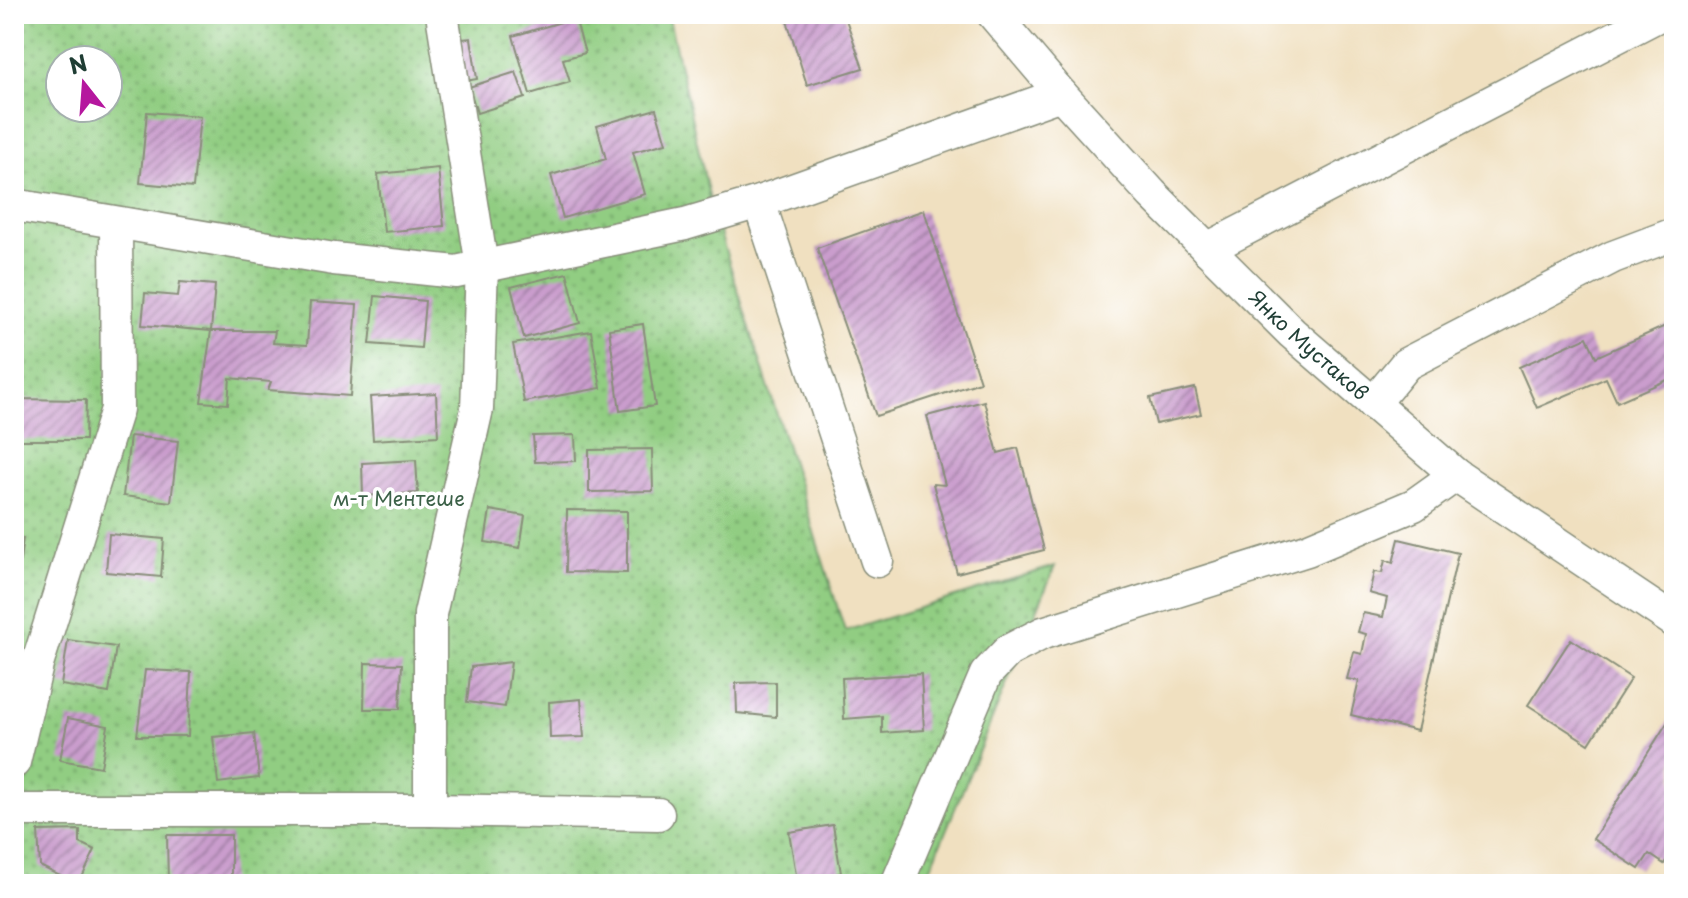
<svg xmlns="http://www.w3.org/2000/svg" width="1688" height="898" viewBox="0 0 1688 898" font-family="'Playpen Sans',sans-serif">
	<style>
		.garden { fill: url(#garden-dots); stroke: #58855b; stroke-width: 2; fill-rule: evenodd }
		.building { fill: url(#building-hatch) }
		.lines { fill: none; stroke-linecap: round; stroke-linejoin: round }
		.minor-casing { stroke: #888e7a; stroke-width: 35 }
		.minor { stroke: #fff; stroke-width: 32 }
		.labels { text-anchor: middle; stroke-width: 7; stroke-linejoin: round; paint-order: stroke }
		.street-label { font-size: 20px; fill: #1f3d34; stroke: #fff }
		.park-label { font-size: 20px; fill: #3c6148; stroke: #fff }
	</style>
	<defs>
		<pattern id="garden-dots" width="8" height="8" patternUnits="userSpaceOnUse" patternTransform="scale(2)"><rect width="8" height="8" fill="#91cd82"/><path d="M2 2h.1M6 6h.1" fill="none" stroke="#76a86b" stroke-width="1.8" stroke-linecap="round"/></pattern>
		<pattern id="building-hatch" width="6" height="6" patternUnits="userSpaceOnUse" patternTransform="scale(2)"><rect width="6" height="6" fill="#ca9dcd"/><path d="M-1 1l2-2M0 6l6-6M5 7l2-2" fill="none" stroke="#a381a7"/></pattern>
	</defs>
	<rect width="100%" height="100%" fill="#fff"/>
	<filter id="ink" filterUnits="userSpaceOnUse"><feTurbulence type="fractalNoise" baseFrequency=".0125" numOctaves="2"/><feDisplacementMap in="SourceGraphic" scale="16" xChannelSelector="R" yChannelSelector="G"/><feConvolveMatrix kernelMatrix="1 2 1 2 8 2 1 2 1" color-interpolation-filters="sRGB"/></filter>
	<filter id="wash" filterUnits="userSpaceOnUse"><feTurbulence type="fractalNoise" baseFrequency=".006" numOctaves="4" result="noise"/><feDisplacementMap in="SourceGraphic" scale="32" xChannelSelector="R" yChannelSelector="G"/><feGaussianBlur stdDeviation="1.8" result="paint"/><feColorMatrix in="noise" values="0 0 0 0 0 0 0 0 0 0 0 0 0 0 0 0 0 1.4 0 .05"/><feComposite in="paint" operator="in"/></filter>
	<g filter="url(#wash)">
		<rect width="100%" height="100%" fill="#f0e0c0"/>
		<path class="garden" d="M14,14H668L711,205L845,631L1055,566L924,884H14ZM60,60H108V108H60Z"/>
		<g id="blocks">
			<g class="building">
				<polygon points="785,14 844,14 863,68 807,85"/>
				<polygon points="575,18 585,53 563,59 570,82 530,94 513,36"/>
				<polygon points="471,38 477,79 460,82 453,40"/>
				<polygon points="516,72 525,98 477,113 469,87"/>
				<polygon points="656,109 666,143 633,152 645,194 563,218 551,175 606,159 597,126"/>
				<polygon points="147,112 200,116 193,188 140,183"/>
				<polygon points="438,168 444,226 384,232 378,174"/>
				<polygon points="924,210 980,382 876,416 817,248"/>
				<polygon points="567,273 580,323 524,338 511,287"/>
				<polygon points="180,282 215,285 211,331 275,331 273,343 307,345 310,302 357,305 350,396 268,390 271,382 230,378 228,404 201,402 211,331 142,325 145,293 178,296"/>
				<polygon points="375,296 425,301 421,348 370,344"/>
				<polygon points="1672,323 1674,377 1617,402 1606,378 1537,408 1519,367 1587,337 1596,357"/>
				<polygon points="643,324 655,406 620,411 609,329"/>
				<polygon points="591,331 601,388 524,402 513,344"/>
				<polygon points="1195,388 1201,414 1156,424 1150,398"/>
				<polygon points="436,393 438,436 373,440 370,397"/>
				<polygon points="14,399 86,400 85,440 14,440"/>
				<polygon points="984,401 998,453 1018,448 1044,550 957,573 933,484 945,485 927,416"/>
				<polygon points="575,435 576,461 535,462 533,436"/>
				<polygon points="130,436 178,441 171,502 123,496"/>
				<polygon points="652,449 653,491 589,492 589,450"/>
				<polygon points="416,460 418,493 363,496 362,463"/>
				<polygon points="490,510 525,516 520,548 485,542"/>
				<polygon points="567,510 627,511 627,573 566,572"/>
				<polygon points="109,534 164,539 161,577 106,572"/>
				<polygon points="14,536 23,538 20,561 14,560"/>
				<polygon points="1399,539 1458,553 1417,731 1351,715 1359,681 1347,679 1354,652 1362,654 1366,634 1358,632 1363,613 1383,617 1387,598 1369,593 1374,572 1382,573 1385,560 1393,563"/>
				<polygon points="1571,639 1631,678 1589,744 1528,705"/>
				<polygon points="68,640 116,647 109,693 61,685"/>
				<polygon points="511,662 505,707 467,702 471,667"/>
				<polygon points="365,663 402,664 400,709 364,709"/>
				<polygon points="145,670 191,672 188,736 137,736"/>
				<polygon points="921,674 924,730 882,733 882,716 844,719 842,678"/>
				<polygon points="776,682 776,717 737,713 736,683"/>
				<polygon points="581,699 584,737 550,738 549,702"/>
				<polygon points="1674,712 1674,848 1664,864 1649,854 1639,869 1593,839"/>
				<polygon points="68,718 108,726 101,767 60,760"/>
				<polygon points="254,733 259,778 218,783 213,737"/>
				<polygon points="833,825 841,873 797,881 789,832"/>
				<polygon points="80,830 80,843 95,850 79,884 76,884 40,866 38,831"/>
				<polygon points="167,835 231,835 231,884 168,884"/>
			</g>
		</g>
	</g>
	<g filter="url(#ink)">
		<use href="#blocks" fill-opacity="0" stroke="#888e7a" stroke-width="2"/>
		<g class="lines">
			<defs>
				<g id="minor">
					<path id="s1" d="M993,14L1061,94L1152,194L1292,333L1456,475L1674,621"/>
					<polyline points="759,202 877,561"/>
					<polyline points="14,205 334,259 456,272 685,224 759,202 1061,94"/>
					<polyline points="1207,249 1661,14"/>
					<polyline points="1373,404 1406,364 1613,257 1674,234"/>
					<polyline points="14,762 37,665 117,409 116,223"/>
					<polyline points="14,810 430,810 658,814"/>
					<polyline points="430,810 430,614 477,409 482,266 442,14"/>
					<polyline points="897,884 986,674 1008,651 1043,633 1307,550 1414,505 1456,475"/>
				</g>
			</defs>
			<use href="#minor" class="minor-casing"/>
			<use href="#minor" class="minor"/>
		</g>
	</g>
	<g class="labels">
		<g class="street-label">
			<text dy="7" stroke="none"><textPath href="#s1" startOffset="458">Янко Мустаков</textPath></text>
		</g>
		<g class="park-label">
			<text x="399" y="506">м-т Ментeше</text>
		</g>
	</g>
	<rect width="1688" height="898" fill="none" stroke="#fff" stroke-width="48"/>
	<g transform="translate(84 84) rotate(343)"><circle r="38" fill="#ffffff" stroke="#a5b1ae" stroke-width="2"/>
	<path d="M0-6L14 30L0 20L-14 30Z" fill="#b5179e"/>
	<text y="-12" font-size="22" font-weight="bold" text-anchor="middle" fill="#1f3d34">N</text>
	</g>
</svg>
